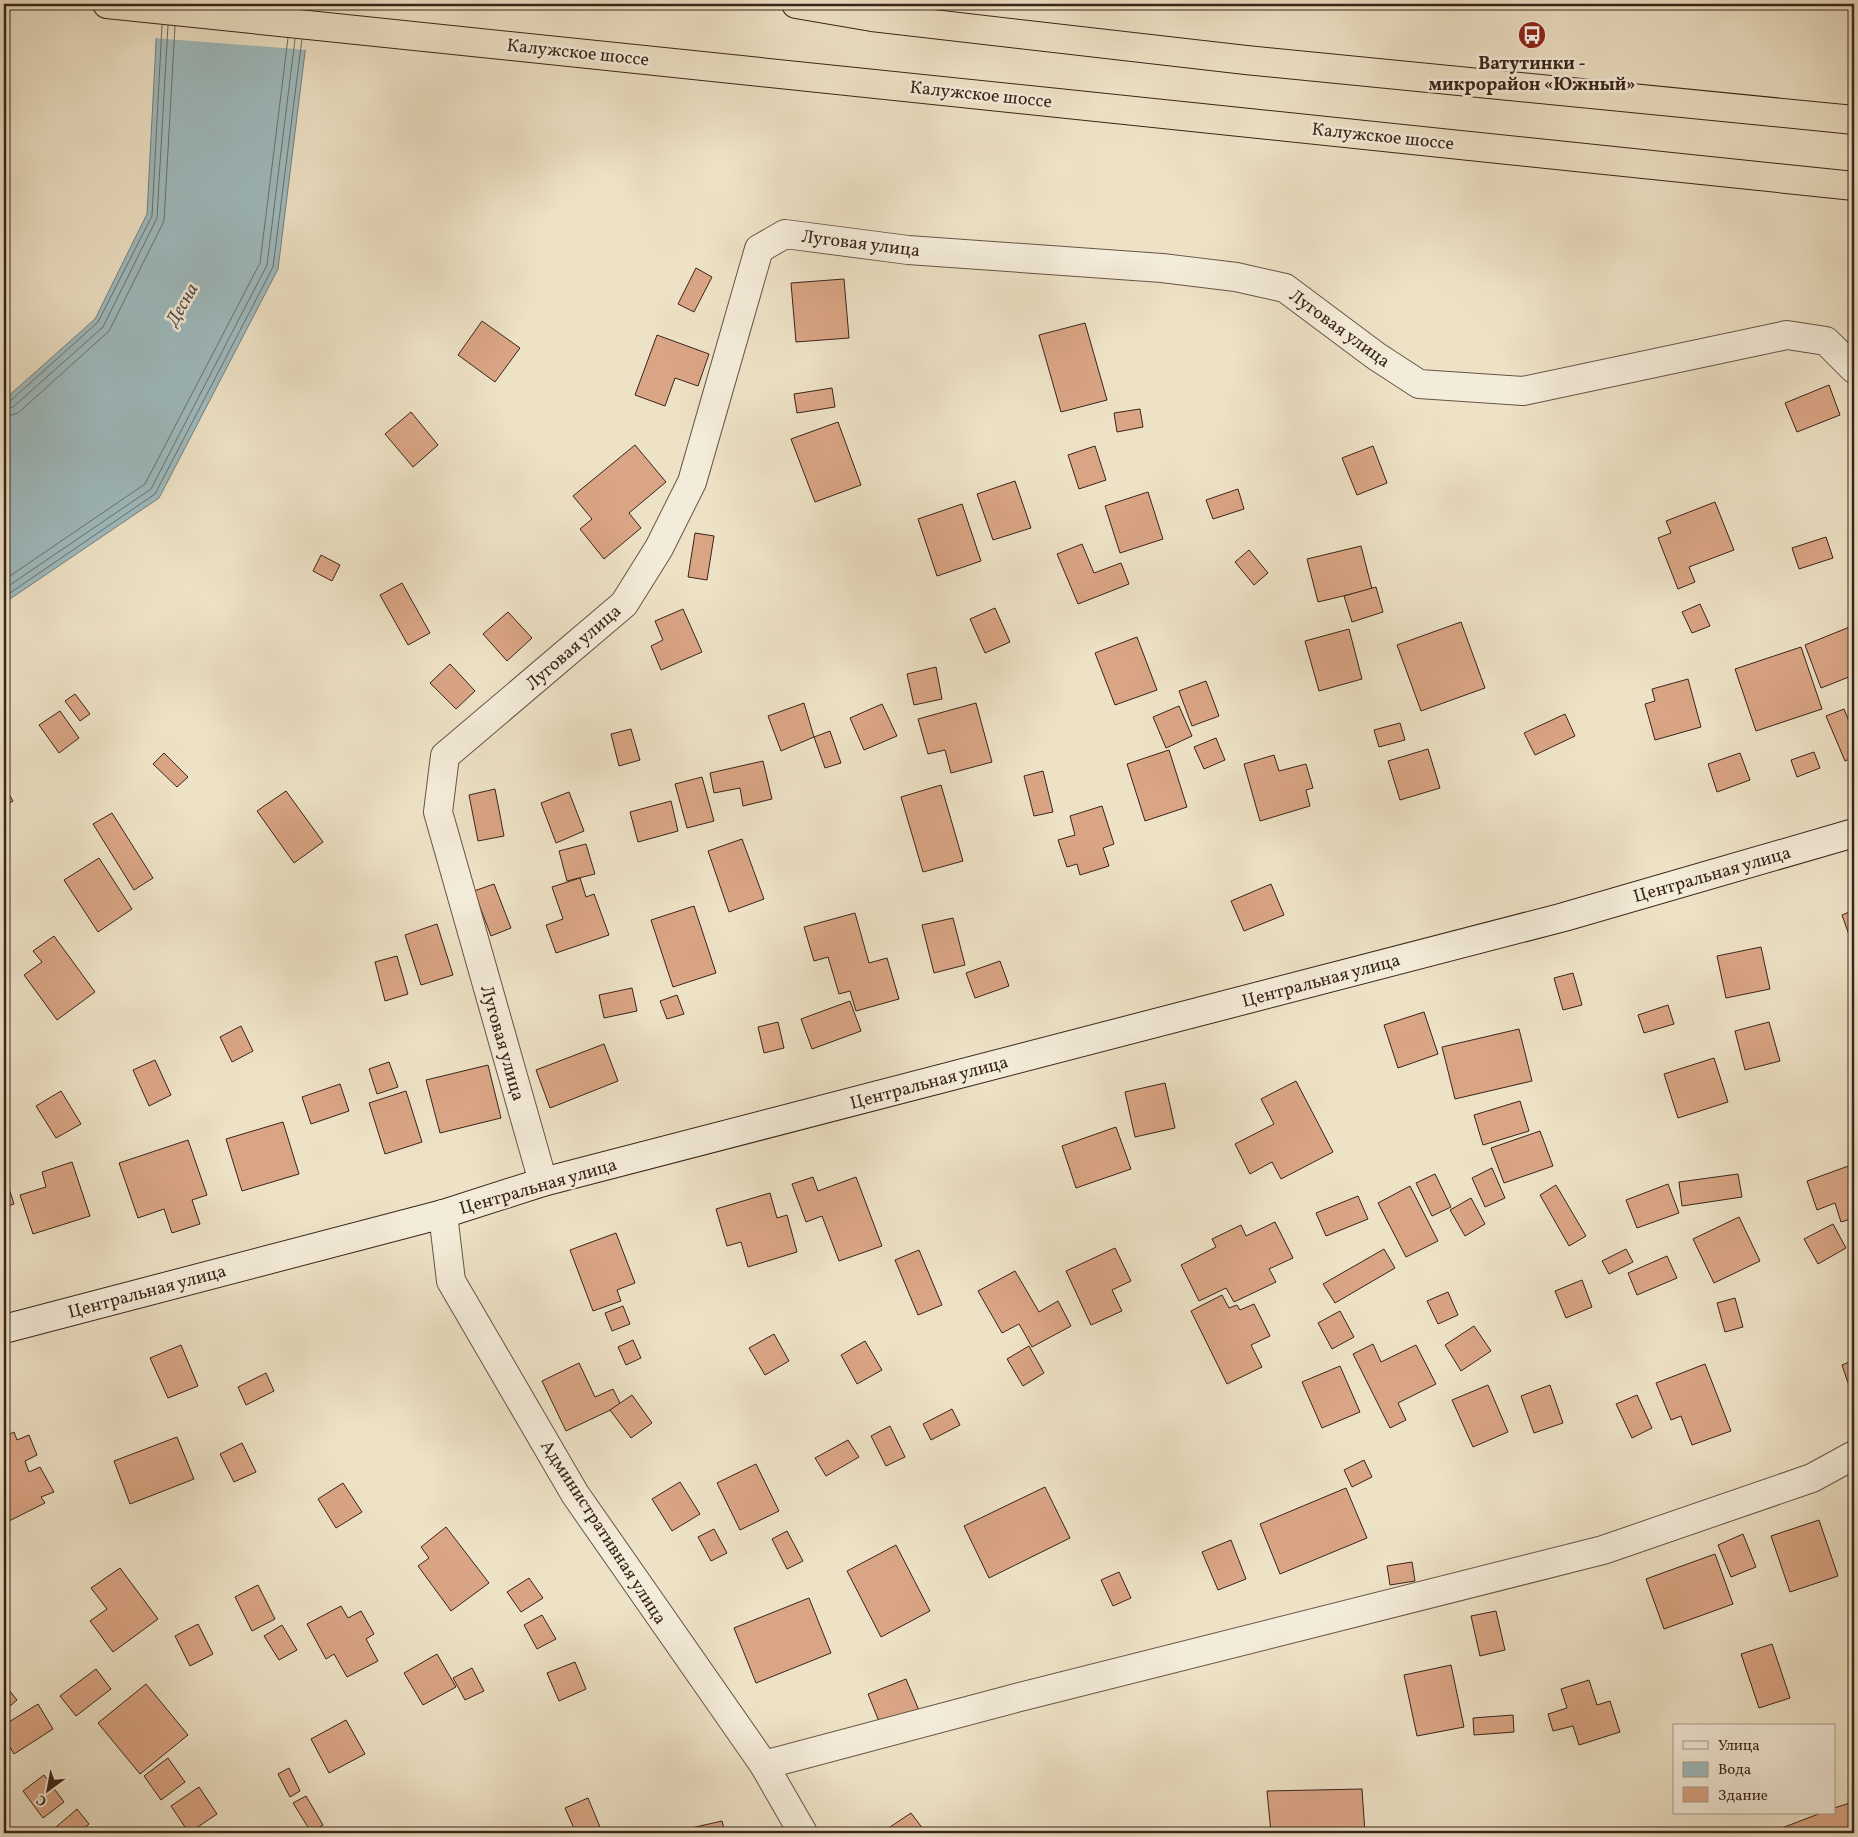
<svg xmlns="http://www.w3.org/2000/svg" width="1858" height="1837" viewBox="0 0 1858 1837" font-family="Vollkorn,serif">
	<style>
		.water { fill: #9ebbbf; stroke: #767f7d }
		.pier { fill: #eee2c6 }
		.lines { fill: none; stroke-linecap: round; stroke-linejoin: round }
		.shore { stroke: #6c706c; stroke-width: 1 }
		.building { fill: #daa585; stroke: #3a241a }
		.street-casing { stroke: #675445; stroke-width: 30 }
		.secondary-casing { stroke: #3a241a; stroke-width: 30 }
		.highway-casing { stroke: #3a241a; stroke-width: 30 }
		.street { stroke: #f4ecda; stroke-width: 28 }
		.secondary { stroke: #f4ecda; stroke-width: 28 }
		.highway { stroke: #eee2c6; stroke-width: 28 }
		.labels { text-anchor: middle; stroke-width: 5; stroke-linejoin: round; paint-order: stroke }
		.street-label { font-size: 18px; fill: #3a241a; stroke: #f4ecda }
		.poi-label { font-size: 18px; font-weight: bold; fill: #3a241a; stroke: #f4ecda }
		.water-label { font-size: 19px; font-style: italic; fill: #58514c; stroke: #f4ecda }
	</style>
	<rect width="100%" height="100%" fill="#eee2c6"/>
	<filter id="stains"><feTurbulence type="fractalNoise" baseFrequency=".004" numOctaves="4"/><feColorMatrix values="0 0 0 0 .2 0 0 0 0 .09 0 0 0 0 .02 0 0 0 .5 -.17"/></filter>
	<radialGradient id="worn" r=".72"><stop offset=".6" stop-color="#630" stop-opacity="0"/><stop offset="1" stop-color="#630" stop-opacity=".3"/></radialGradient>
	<polygon class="water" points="158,4 311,4 278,269 159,498 4,603 4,400 95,319 147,214"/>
	<polygon class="pier" points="155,4 314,4 308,50 153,38"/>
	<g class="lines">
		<g class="shore">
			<polyline points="4,403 9,402 98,322 152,216 162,25"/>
			<polyline points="4,410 13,407 103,327 157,218 168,25"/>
			<polyline points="4,417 18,413 109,331 164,221 175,26"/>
			<polyline points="4,580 145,484 260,263 288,38"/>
			<polyline points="4,589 151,489 267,265 295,39"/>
			<polyline points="4,597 155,494 273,267 302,39"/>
		</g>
	</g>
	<g class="building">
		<polygon points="696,268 712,277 694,312 678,304"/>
		<polygon points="844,279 849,338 796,342 791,283"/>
		<polygon points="482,321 520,348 495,382 458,355"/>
		<polygon points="1085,323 1107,400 1061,412 1039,335"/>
		<polygon points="657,335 709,354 698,386 675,378 665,406 635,395"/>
		<polygon points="1829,385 1840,415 1797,432 1785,403"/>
		<polygon points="832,388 835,407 797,413 794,394"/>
		<polygon points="1140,409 1143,427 1117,432 1114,413"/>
		<polygon points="411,412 438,445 413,467 385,434"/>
		<polygon points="838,422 861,485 815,502 791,439"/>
		<polygon points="635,445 666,482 629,513 641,528 604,559 580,529 592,519 573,496"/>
		<polygon points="1095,446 1106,480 1079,489 1068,455"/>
		<polygon points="1373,446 1387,483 1357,495 1342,458"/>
		<polygon points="1015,481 1031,528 993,540 977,494"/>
		<polygon points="1238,489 1244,509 1213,519 1206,500"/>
		<polygon points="1148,492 1163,539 1120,553 1105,506"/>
		<polygon points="1715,502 1734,550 1689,567 1695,582 1678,589 1658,538 1671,533 1666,521"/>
		<polygon points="962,504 981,561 937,576 918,519"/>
		<polygon points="695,533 714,536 707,580 688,577"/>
		<polygon points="1826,537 1833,558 1799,569 1792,548"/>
		<polygon points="1082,544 1094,573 1121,563 1129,584 1078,604 1057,554"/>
		<polygon points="1361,546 1372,589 1318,602 1307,559"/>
		<polygon points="1249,550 1268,573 1254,585 1235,562"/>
		<polygon points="321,555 340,565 332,581 313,571"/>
		<polygon points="402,583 430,633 408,645 380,595"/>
		<polygon points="1376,587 1383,612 1352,622 1344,596"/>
		<polygon points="1700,604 1710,626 1692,633 1682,612"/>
		<polygon points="995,608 1010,642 985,653 970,619"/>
		<polygon points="683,609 702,652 661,670 651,646 663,640 655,621"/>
		<polygon points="508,612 532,638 507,661 483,634"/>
		<polygon points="1461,622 1485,688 1421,711 1397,645"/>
		<polygon points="1852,626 1854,675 1821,688 1805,645"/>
		<polygon points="1349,629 1362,679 1319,691 1305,641"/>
		<polygon points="1137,637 1157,690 1115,705 1095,653"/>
		<polygon points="1801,647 1822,709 1756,731 1735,669"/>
		<polygon points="450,664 475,691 456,709 430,683"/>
		<polygon points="936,667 942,699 914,705 907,674"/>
		<polygon points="1688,679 1701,727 1655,740 1645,704 1655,701 1652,689"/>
		<polygon points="1206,681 1219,716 1192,726 1179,691"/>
		<polygon points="75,694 90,714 80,721 65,701"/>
		<polygon points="804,703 814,737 781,751 768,716"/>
		<polygon points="976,703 992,762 951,773 945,750 928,754 918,719"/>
		<polygon points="882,704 897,736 864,750 850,718"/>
		<polygon points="1179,706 1192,736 1166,748 1153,717"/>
		<polygon points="1844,709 1854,734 1854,757 1845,761 1826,716"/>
		<polygon points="60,711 79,738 59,753 39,725"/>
		<polygon points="1565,714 1575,736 1535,755 1524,733"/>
		<polygon points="1400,723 1405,740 1379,747 1374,730"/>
		<polygon points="631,729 640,760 619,766 611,734"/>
		<polygon points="830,731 841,763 825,768 814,737"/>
		<polygon points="1216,738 1225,760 1204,769 1194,747"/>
		<polygon points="1428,749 1440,788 1400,800 1388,761"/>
		<polygon points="1169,750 1187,807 1145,821 1127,764"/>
		<polygon points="1814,752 1820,768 1797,777 1791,760"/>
		<polygon points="164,753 188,777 177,787 153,764"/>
		<polygon points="1740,753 1750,780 1717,792 1708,764"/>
		<polygon points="1274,755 1279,771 1306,764 1313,788 1306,790 1310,806 1260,821 1244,764"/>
		<polygon points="763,761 772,799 743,806 740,788 714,793 710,773"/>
		<polygon points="1043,771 1053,812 1034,816 1024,776"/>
		<polygon points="702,777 714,821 687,828 675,784"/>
		<polygon points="941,785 963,861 923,872 901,797"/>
		<polygon points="4,786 13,801 4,806"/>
		<polygon points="495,789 504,836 478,841 469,795"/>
		<polygon points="286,791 323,842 294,863 257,811"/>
		<polygon points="569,792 584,831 556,843 541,803"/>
		<polygon points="671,801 678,831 638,842 630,812"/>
		<polygon points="1102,806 1114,844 1103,848 1109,866 1080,875 1077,864 1067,867 1058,840 1075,835 1070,816"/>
		<polygon points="112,813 153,878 134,890 93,824"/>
		<polygon points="742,839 764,899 729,912 708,851"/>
		<polygon points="586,844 595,874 567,881 559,851"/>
		<polygon points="99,858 132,909 98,932 64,880"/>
		<polygon points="580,878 586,897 594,894 609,935 556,953 546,925 563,919 552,887"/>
		<polygon points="494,884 511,928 491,936 474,891"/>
		<polygon points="1271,884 1284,915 1244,931 1231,901"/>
		<polygon points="694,906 716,973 673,987 651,920"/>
		<polygon points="1854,910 1854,949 1842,915"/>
		<polygon points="855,913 869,963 887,958 899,999 856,1011 850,991 839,994 828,957 814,961 804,927"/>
		<polygon points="953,918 965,965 934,973 922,925"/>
		<polygon points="437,924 453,975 421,985 405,935"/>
		<polygon points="54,936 95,992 57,1020 24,975 42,962 33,951"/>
		<polygon points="1761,947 1770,989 1726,998 1717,956"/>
		<polygon points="397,956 408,994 385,1001 375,962"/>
		<polygon points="1000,961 1009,986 975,998 966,973"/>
		<polygon points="1573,973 1582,1005 1563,1010 1554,978"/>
		<polygon points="632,988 637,1011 604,1018 599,995"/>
		<polygon points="677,995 684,1014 667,1019 660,1001"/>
		<polygon points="850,1001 861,1031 812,1049 801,1019"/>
		<polygon points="1668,1005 1674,1024 1644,1033 1638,1015"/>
		<polygon points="1424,1012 1438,1054 1398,1068 1384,1025"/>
		<polygon points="778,1022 784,1048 764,1053 758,1027"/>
		<polygon points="1769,1022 1780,1061 1745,1070 1735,1031"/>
		<polygon points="241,1026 253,1051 232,1062 220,1037"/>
		<polygon points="1519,1029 1532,1081 1455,1099 1442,1047"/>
		<polygon points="604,1044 618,1081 550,1108 536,1070"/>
		<polygon points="1714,1058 1728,1102 1678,1118 1664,1074"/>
		<polygon points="155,1060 171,1095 149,1106 133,1070"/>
		<polygon points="389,1062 398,1087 377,1094 369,1069"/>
		<polygon points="488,1065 501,1118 440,1133 426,1080"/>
		<polygon points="1296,1081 1333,1152 1281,1179 1272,1162 1250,1174 1235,1144 1274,1124 1261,1099"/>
		<polygon points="1165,1083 1175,1128 1135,1137 1125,1092"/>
		<polygon points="340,1084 349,1111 311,1124 302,1097"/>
		<polygon points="61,1091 81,1124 56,1138 36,1106"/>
		<polygon points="406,1091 422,1142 385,1154 369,1103"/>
		<polygon points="1520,1101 1529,1131 1483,1145 1474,1115"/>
		<polygon points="283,1122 299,1174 242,1191 226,1139"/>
		<polygon points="1116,1127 1131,1169 1076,1188 1062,1146"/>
		<polygon points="1540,1131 1553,1166 1504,1183 1491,1148"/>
		<polygon points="188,1140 207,1195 192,1200 200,1224 172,1233 164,1209 138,1218 119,1163"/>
		<polygon points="72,1162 90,1216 33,1234 20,1195 46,1187 42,1172"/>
		<polygon points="1854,1164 1854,1218 1841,1222 1835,1203 1817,1210 1807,1181"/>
		<polygon points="1492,1168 1505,1198 1485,1207 1472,1178"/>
		<polygon points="1435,1174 1451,1207 1432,1216 1416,1183"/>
		<polygon points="1738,1174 1742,1197 1682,1206 1679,1182"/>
		<polygon points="813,1177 818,1191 856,1177 882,1246 839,1261 822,1216 806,1222 792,1184"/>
		<polygon points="6,1179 14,1204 4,1207 4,1180"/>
		<polygon points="1668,1184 1679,1213 1637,1228 1626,1200"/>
		<polygon points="1556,1185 1586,1236 1569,1246 1540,1195"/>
		<polygon points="1410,1186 1438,1241 1406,1257 1378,1203"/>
		<polygon points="770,1193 777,1218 787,1215 797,1252 748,1267 741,1242 727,1246 716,1209"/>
		<polygon points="1358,1196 1368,1219 1326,1236 1316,1213"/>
		<polygon points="1471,1198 1485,1224 1465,1236 1450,1210"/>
		<polygon points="1739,1217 1760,1261 1714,1283 1693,1239"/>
		<polygon points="1275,1222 1293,1258 1269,1269 1276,1282 1234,1302 1226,1288 1199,1301 1181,1265 1216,1247 1212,1239 1241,1225 1246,1236"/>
		<polygon points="1833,1224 1846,1248 1818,1264 1804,1239"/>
		<polygon points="616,1233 635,1283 617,1290 621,1301 593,1311 570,1250"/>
		<polygon points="1115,1248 1131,1281 1112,1290 1122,1311 1091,1325 1066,1271"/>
		<polygon points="1384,1249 1395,1268 1335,1303 1323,1284"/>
		<polygon points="1626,1249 1633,1262 1609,1274 1602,1261"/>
		<polygon points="919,1250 942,1305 918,1315 895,1260"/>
		<polygon points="1667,1256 1677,1278 1637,1295 1628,1273"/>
		<polygon points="1015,1271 1039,1312 1058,1301 1071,1326 1032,1347 1019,1324 1002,1333 978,1291"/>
		<polygon points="1582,1280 1592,1307 1566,1318 1555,1291"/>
		<polygon points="1448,1292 1458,1315 1438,1324 1427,1301"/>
		<polygon points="1222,1295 1229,1308 1237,1305 1240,1310 1254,1304 1270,1336 1251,1345 1262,1367 1227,1384 1191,1311"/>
		<polygon points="1735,1298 1743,1327 1725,1332 1717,1303"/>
		<polygon points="623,1306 630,1324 612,1331 605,1313"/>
		<polygon points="1340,1311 1354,1337 1332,1349 1318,1323"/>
		<polygon points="1474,1326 1491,1351 1461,1371 1445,1345"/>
		<polygon points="774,1334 789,1361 765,1375 749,1348"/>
		<polygon points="633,1340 641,1358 626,1365 618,1347"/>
		<polygon points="865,1341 882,1370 857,1384 841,1355"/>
		<polygon points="1373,1344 1381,1362 1416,1345 1436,1384 1398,1403 1406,1420 1390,1428 1353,1354"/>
		<polygon points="181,1345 198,1386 168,1398 150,1358"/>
		<polygon points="1029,1346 1044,1373 1023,1386 1007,1359"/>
		<polygon points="1854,1360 1854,1381 1848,1383 1842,1365"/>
		<polygon points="579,1363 595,1397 613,1389 621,1405 566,1431 542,1381"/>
		<polygon points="1705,1364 1731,1431 1692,1445 1681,1416 1671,1420 1656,1383"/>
		<polygon points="1340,1366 1360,1412 1322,1428 1302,1382"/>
		<polygon points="266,1373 274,1391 246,1405 238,1387"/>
		<polygon points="1488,1385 1508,1432 1473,1447 1452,1400"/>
		<polygon points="1550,1385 1563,1423 1534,1433 1521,1396"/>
		<polygon points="632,1395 652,1423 631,1438 610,1410"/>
		<polygon points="1637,1395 1652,1428 1632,1438 1616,1404"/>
		<polygon points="952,1409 960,1425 931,1440 923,1424"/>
		<polygon points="890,1426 905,1457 886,1466 871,1436"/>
		<polygon points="14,1432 17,1440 29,1435 37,1455 25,1461 29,1472 40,1467 54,1492 41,1497 45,1503 7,1522 4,1513 4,1437"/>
		<polygon points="177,1437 194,1479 130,1504 114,1461"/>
		<polygon points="848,1440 859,1457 826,1476 815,1458"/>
		<polygon points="242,1443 256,1472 234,1482 220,1454"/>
		<polygon points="1364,1460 1372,1477 1352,1487 1344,1470"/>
		<polygon points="756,1464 779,1511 740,1530 717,1483"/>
		<polygon points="680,1482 700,1514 672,1531 652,1499"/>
		<polygon points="343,1483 362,1512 336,1528 318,1499"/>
		<polygon points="1045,1487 1070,1538 989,1578 964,1526"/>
		<polygon points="1346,1488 1367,1538 1280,1574 1260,1524"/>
		<polygon points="1819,1520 1838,1576 1790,1592 1771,1536"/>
		<polygon points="446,1527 489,1583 451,1611 418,1566 429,1558 421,1547"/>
		<polygon points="714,1529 727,1553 711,1561 698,1537"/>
		<polygon points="787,1531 803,1561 787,1569 772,1539"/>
		<polygon points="1743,1534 1756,1567 1731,1577 1718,1545"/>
		<polygon points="1231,1540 1246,1579 1218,1590 1202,1552"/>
		<polygon points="896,1545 930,1611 881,1637 847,1571"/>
		<polygon points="1715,1554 1733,1604 1664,1629 1646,1579"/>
		<polygon points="1412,1562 1415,1581 1390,1585 1387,1566"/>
		<polygon points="120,1568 158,1619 113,1652 90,1621 107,1609 91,1588"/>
		<polygon points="1119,1572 1131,1598 1113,1606 1101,1580"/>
		<polygon points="529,1578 543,1598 521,1612 507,1592"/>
		<polygon points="258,1585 275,1619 252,1631 235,1597"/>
		<polygon points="809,1598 831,1653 756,1683 734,1628"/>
		<polygon points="341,1606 348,1618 361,1611 374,1634 366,1639 378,1661 347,1677 334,1654 326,1659 307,1624"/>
		<polygon points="1496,1611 1505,1650 1480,1656 1471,1616"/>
		<polygon points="542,1615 556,1639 537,1649 524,1625"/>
		<polygon points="198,1624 213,1654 190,1666 175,1636"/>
		<polygon points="282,1625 297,1650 279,1660 264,1636"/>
		<polygon points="1772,1644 1790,1698 1759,1708 1741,1654"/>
		<polygon points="437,1654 456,1687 423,1705 404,1673"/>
		<polygon points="575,1662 586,1689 559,1701 547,1673"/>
		<polygon points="1451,1665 1464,1727 1417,1736 1404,1675"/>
		<polygon points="472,1668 484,1691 465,1700 453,1678"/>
		<polygon points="96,1669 111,1689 76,1716 60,1696"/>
		<polygon points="906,1679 920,1713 882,1729 868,1694"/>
		<polygon points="1589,1680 1597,1705 1610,1701 1620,1732 1579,1745 1573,1726 1553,1731 1548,1714 1567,1708 1561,1689"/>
		<polygon points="4,1684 17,1700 4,1711"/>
		<polygon points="146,1684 188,1735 140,1774 98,1723"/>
		<polygon points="38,1704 53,1729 14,1754 4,1737 4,1725"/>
		<polygon points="1513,1715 1514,1732 1474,1735 1473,1718"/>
		<polygon points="346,1720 365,1754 329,1773 311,1739"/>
		<polygon points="168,1758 185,1782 161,1800 144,1776"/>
		<polygon points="289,1768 300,1791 290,1797 278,1774"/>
		<polygon points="44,1775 64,1802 43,1818 23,1791"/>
		<polygon points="199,1787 217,1814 189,1833 171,1806"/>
		<polygon points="1362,1789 1365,1833 1271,1833 1267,1791"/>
		<polygon points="306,1796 323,1825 311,1832 293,1803"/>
		<polygon points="588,1798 600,1827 585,1833 576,1833 565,1808"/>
		<polygon points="1850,1803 1854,1814 1854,1833 1775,1833 1774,1831 1821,1813 1834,1813 1834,1808"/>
		<polygon points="77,1809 89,1824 79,1833 49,1833"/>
		<polygon points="911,1813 926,1833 881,1833"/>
		<polygon points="722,1821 725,1833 669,1833"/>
	</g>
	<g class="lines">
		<defs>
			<g id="street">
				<polyline points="543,1182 438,812 445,756 624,604 659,548 692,482 759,249 785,234 908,250 1162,268 1236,277 1285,288 1376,356 1419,384 1523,391 1787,335 1826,341 1854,369"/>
				<polyline points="443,1214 451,1281 575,1494 764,1765 803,1833"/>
				<polyline points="764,1765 1016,1698 1603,1550 1812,1478 1854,1455"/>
			</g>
			<polyline id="secondary" points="4,1329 443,1214 543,1182 1564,917 1854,833"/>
			<g id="highway">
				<polyline points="107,4 1854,186"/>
				<polyline points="796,4 872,17 1246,60 1854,120"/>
			</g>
		</defs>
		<use href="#street" class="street-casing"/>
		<use href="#secondary" class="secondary-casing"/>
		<use href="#highway" class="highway-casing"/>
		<use href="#street" class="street"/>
		<use href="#secondary" class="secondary"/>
		<use href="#highway" class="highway"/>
	</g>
	<defs>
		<symbol id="bus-disc" viewBox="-11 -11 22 22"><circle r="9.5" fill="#8f2418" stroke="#f4ecda"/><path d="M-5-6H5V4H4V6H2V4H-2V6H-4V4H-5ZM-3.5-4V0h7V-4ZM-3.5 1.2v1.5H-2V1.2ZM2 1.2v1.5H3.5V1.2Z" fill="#fff"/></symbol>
	</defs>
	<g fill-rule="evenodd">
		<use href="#bus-disc" x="1516" y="19" width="32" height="32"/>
	</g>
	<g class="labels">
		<g class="street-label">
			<text transform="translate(578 52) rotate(6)" y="6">Калужское шоссе</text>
			<text transform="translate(981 94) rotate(6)" y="6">Калужское шоссе</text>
			<text transform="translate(1383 136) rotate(6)" y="6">Калужское шоссе</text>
			<text transform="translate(861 243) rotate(7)" y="6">Луговая улица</text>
			<text transform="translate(1340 328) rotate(36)" y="6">Луговая улица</text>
			<text transform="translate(573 647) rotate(-41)" y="6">Луговая улица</text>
			<text transform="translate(1712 874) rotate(-16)" y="6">Центральная улица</text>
			<text transform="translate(1321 980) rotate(-15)" y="6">Центральная улица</text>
			<text transform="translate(503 1043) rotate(74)" y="6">Луговая улица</text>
			<text transform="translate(929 1082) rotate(-15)" y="6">Центральная улица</text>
			<text transform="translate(538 1186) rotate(-16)" y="6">Центральная улица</text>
			<text transform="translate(147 1291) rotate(-15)" y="6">Центральная улица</text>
			<text transform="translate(604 1532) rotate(57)" y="6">Административная улица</text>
		</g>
		<g class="poi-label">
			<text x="1532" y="69">Ватутинки -<tspan x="1532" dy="21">микрорайон «Южный»</tspan></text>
		</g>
		<g class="water-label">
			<text transform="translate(181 304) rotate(-60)" y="7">Десна</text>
		</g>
	</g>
	<rect width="1858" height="1837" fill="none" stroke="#eee2c6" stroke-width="20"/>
	<rect x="5" y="5" width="1848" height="1827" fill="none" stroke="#3a241a" stroke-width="2.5"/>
	<rect x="10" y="10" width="1838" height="1817" fill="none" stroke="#3a241a"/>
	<rect x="1673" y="1724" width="162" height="90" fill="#f4ecda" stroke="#aa9c8d"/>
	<rect x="1683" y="1741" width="25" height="8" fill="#f4ecda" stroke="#aa9c8d"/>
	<text x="1718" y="1750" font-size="15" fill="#3a241a">Улица</text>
	<rect x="1683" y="1762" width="25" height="15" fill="#9ebbbf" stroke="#aa9c8d"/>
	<text x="1718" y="1774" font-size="15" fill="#3a241a">Вода</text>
	<rect x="1683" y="1787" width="25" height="15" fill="#daa585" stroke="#aa9c8d"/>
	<text x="1718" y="1800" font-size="15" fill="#3a241a">Здание</text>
	<g transform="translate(48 1790) rotate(212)" stroke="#f4ecda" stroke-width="4" paint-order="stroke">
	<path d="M0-4L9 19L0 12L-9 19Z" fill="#3a241a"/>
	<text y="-8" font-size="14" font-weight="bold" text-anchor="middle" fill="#3a241a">С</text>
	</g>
	<rect width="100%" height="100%" filter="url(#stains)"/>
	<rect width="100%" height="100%" fill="url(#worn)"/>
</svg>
